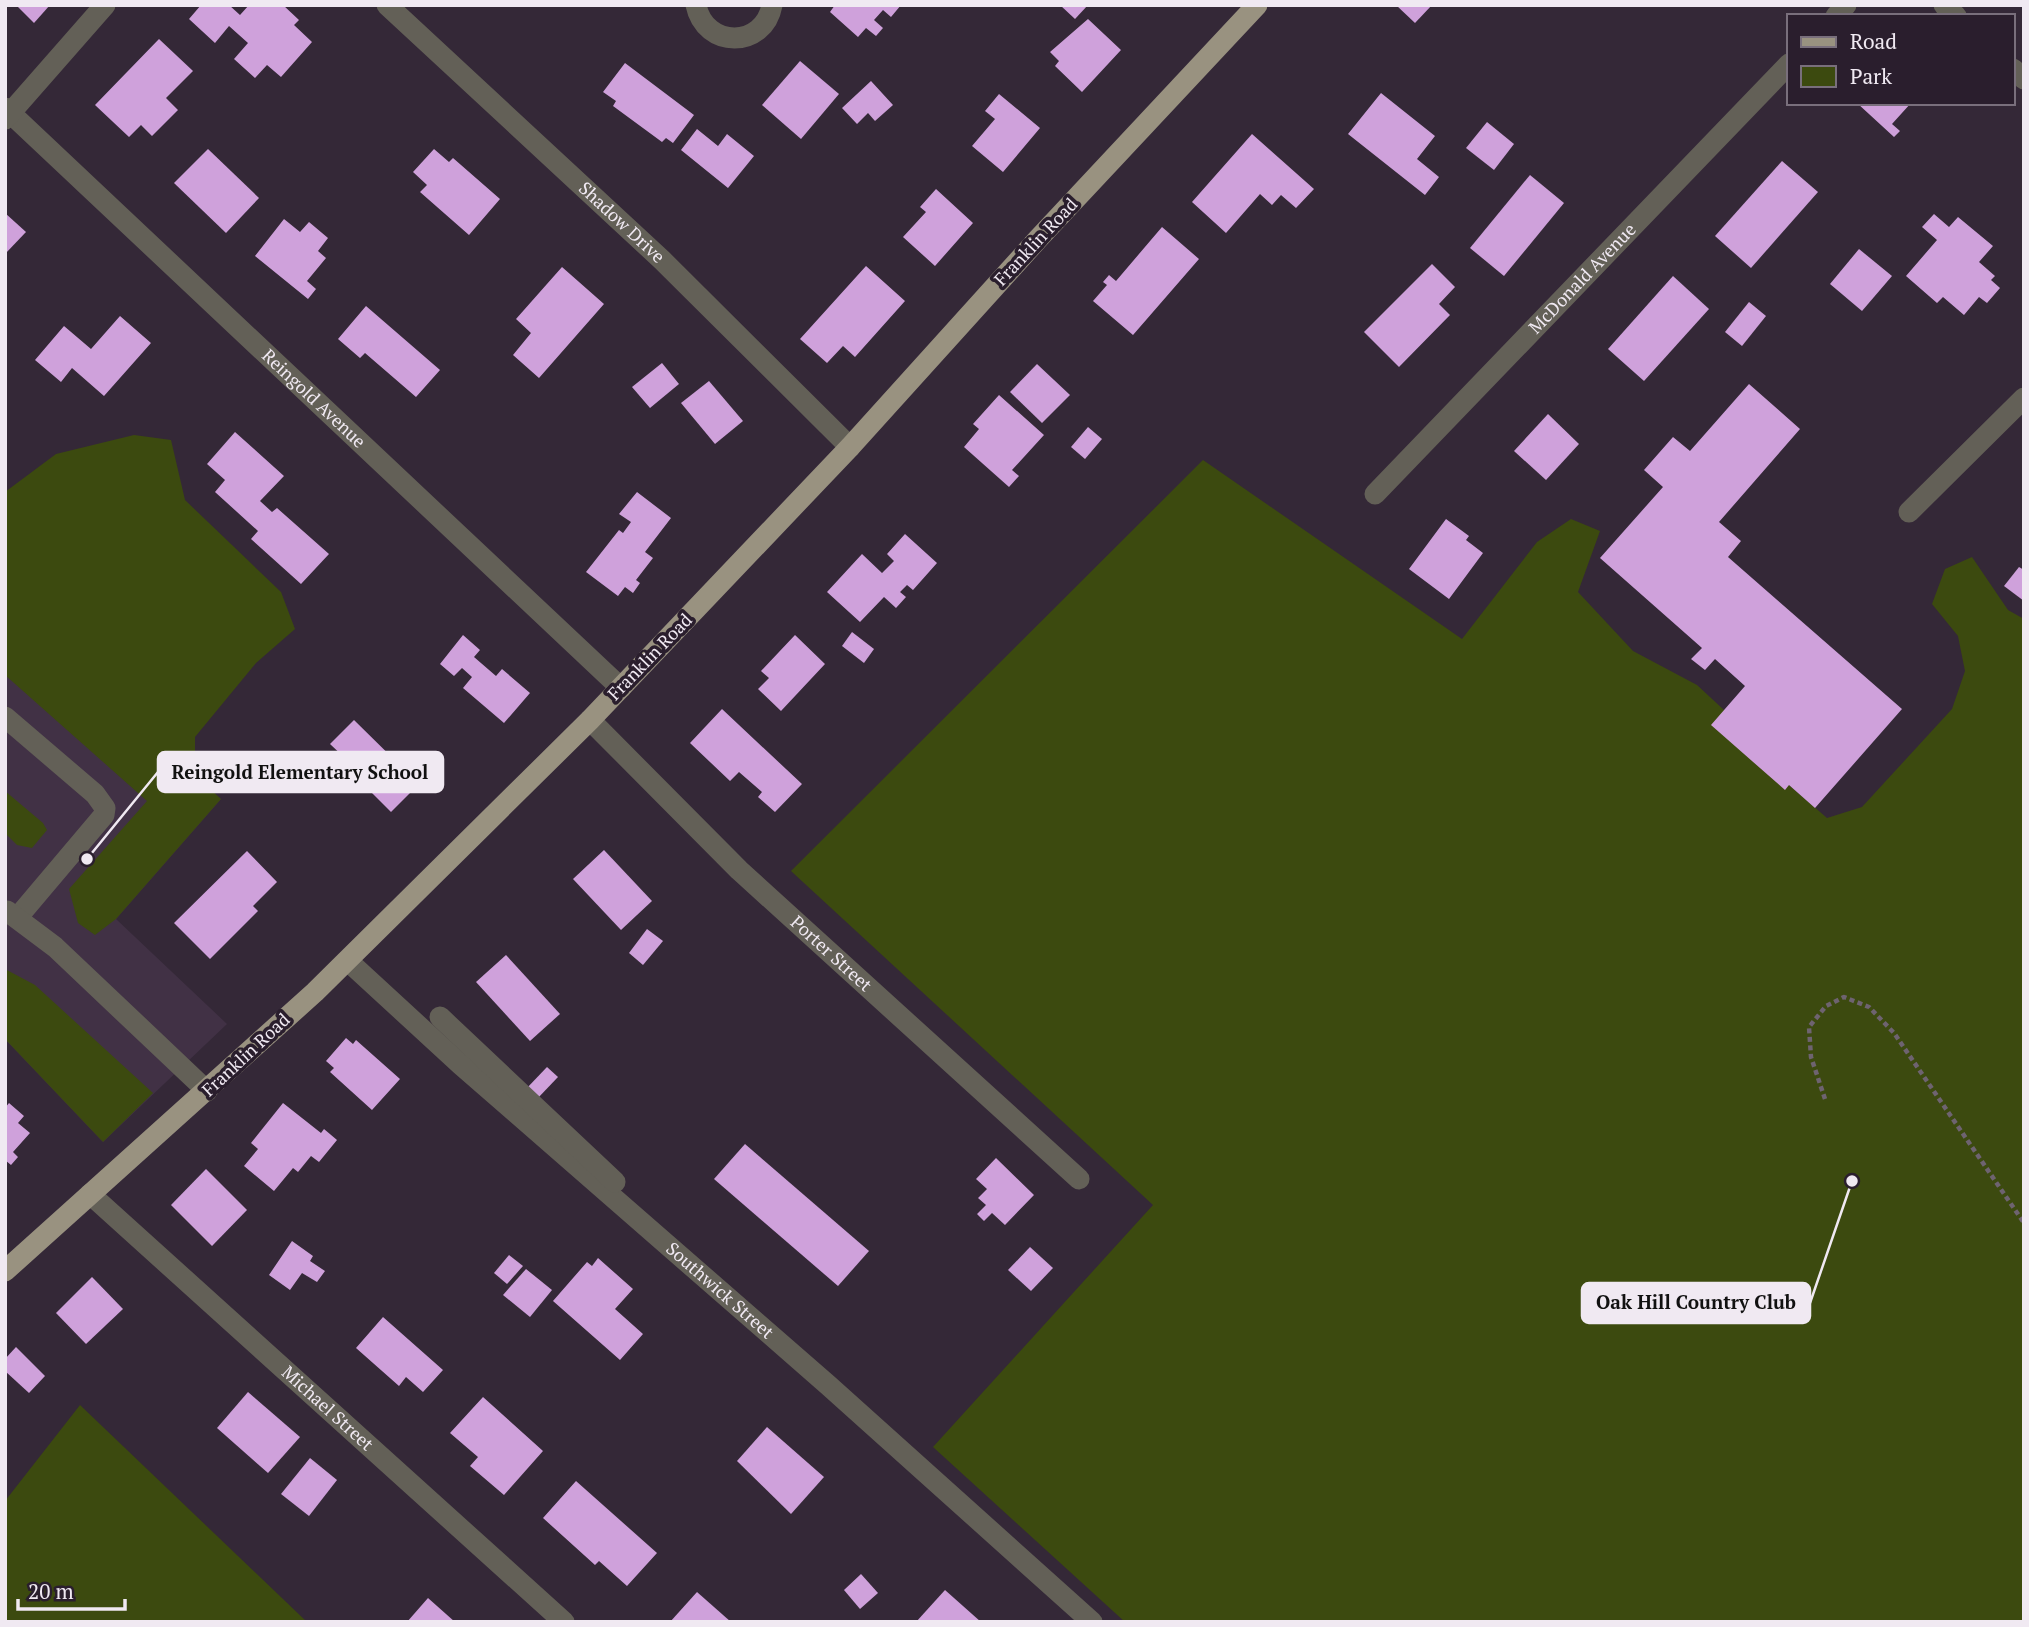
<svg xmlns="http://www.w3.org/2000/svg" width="2029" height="1627" viewBox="0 0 2029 1627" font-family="'PT Serif',serif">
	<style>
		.built { fill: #413145 }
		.green { fill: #3c4a0f }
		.building { fill: #cfa1db }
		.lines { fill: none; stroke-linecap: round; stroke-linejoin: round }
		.path { stroke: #6e6370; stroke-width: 4.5; stroke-dasharray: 5 3.5; stroke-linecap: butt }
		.minor { stroke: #636057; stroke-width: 21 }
		.major { stroke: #999280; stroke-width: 21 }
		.labels { text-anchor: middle; stroke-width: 7; stroke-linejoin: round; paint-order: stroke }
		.street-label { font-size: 18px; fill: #f0e9f2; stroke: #2a1e2d }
		.leader { fill: none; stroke: #f0e9f2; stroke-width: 2.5 }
		.callout-dot { fill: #f0e9f2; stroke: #2a1e2d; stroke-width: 2.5 }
		.callout { fill: #f0e9f2; stroke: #f0e9f2; stroke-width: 2.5 }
		.callout-label { font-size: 19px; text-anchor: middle; font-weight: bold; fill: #111 }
	</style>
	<rect width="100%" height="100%" fill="#342837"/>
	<polygon class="built" points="5,608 221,799 116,919 227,1024 103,1142 5,1039"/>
	<g class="green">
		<polygon points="134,435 171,440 185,500 281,592 295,629 256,663 195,737 195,775 221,799 116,919 95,935 78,923 69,889 147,801 5,675 5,492 56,454"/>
		<polygon points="1203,460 1462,639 1537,542 1571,519 1600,531 1578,592 1633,651 1697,685 1724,710 1789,785 1827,818 1862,807 1952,709 1965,671 1958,636 1932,604 1945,569 1972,557 2008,610 2024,619 2024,1622 1125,1622 933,1447 1153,1205 791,871"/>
		<polygon points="5,791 43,823 47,830 32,848 17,845 5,833"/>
		<polygon points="5,969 35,985 153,1093 103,1142 5,1039"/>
		<polygon points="80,1405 307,1622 5,1622 5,1501"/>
	</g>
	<g class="building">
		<polygon points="16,5 50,5 34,23"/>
		<polygon points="201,5 229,5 240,15 249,5 283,5 299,20 294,25 312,42 281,77 267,65 255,78 234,59 248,43 229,26 215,43 189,19"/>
		<polygon points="835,5 901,5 891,17 883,10 874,20 883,28 876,36 866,28 858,37 830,12"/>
		<polygon points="1060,5 1088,5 1075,19"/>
		<polygon points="1396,5 1432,5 1415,23"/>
		<polygon points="1088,19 1121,50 1082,92 1055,66 1059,61 1050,52"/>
		<polygon points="159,39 193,71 166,98 178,110 152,136 141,125 129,137 95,105"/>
		<polygon points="800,61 839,94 801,139 762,105"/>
		<polygon points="625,63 694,115 673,143 666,138 662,142 613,106 616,101 603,92"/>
		<polygon points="871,81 893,105 875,121 868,113 857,124 842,108"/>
		<polygon points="1381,93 1435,136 1417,159 1439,177 1425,195 1348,134"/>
		<polygon points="999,94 1040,128 1003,172 972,146 995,119 985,111"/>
		<polygon points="1857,103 1911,103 1892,124 1900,131 1894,137"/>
		<polygon points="1487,122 1514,144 1494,170 1466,148"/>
		<polygon points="697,129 718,146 727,134 754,156 728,188 681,150"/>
		<polygon points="1252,134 1314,189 1296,208 1281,195 1272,205 1260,194 1226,233 1192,202"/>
		<polygon points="208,149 259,198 226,233 174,183"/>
		<polygon points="434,149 449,162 453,158 500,199 469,235 420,192 427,185 413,172"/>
		<polygon points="1782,161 1818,192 1751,268 1715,236"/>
		<polygon points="1530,175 1564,203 1504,276 1470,248"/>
		<polygon points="936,189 973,223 935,266 903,237 926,212 920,207"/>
		<polygon points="5,213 26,232 5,254"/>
		<polygon points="1934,214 1949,227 1958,217 1993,246 1979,262 1995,276 1991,280 2000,288 1987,303 1979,297 1964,315 1943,297 1937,303 1906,276 1937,240 1922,227"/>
		<polygon points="284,219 300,232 309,222 328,238 318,251 326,258 307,281 316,289 308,299 255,256"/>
		<polygon points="1162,227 1199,259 1133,335 1093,301 1107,285 1103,282 1109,275 1116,281"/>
		<polygon points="1859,249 1892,276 1862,311 1830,284"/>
		<polygon points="1432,264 1455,287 1439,304 1450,315 1399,367 1364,332"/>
		<polygon points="866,266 905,301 855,357 843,346 827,363 800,339"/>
		<polygon points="562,267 604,304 539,378 513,355 531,333 516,319"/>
		<polygon points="1673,276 1709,309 1644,381 1608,349"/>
		<polygon points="1749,302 1766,316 1742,346 1725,332"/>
		<polygon points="366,306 440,370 416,397 365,353 360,358 338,339"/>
		<polygon points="120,316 151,343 104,396 72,368 61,382 35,360 64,326 91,349"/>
		<polygon points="662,363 679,384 650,408 632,387"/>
		<polygon points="1037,364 1070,395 1042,423 1010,392"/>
		<polygon points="709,381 743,421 715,444 681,403"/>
		<polygon points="1749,384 1800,429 1719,522 1741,541 1728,557 1902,709 1815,808 1789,785 1785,790 1711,725 1745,686 1715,659 1705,670 1691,659 1702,648 1600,558 1663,487 1644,470 1673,437 1690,451"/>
		<polygon points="999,395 1044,435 1012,470 1019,476 1009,487 964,447 979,429 973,424"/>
		<polygon points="1548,414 1579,444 1546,480 1514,451"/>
		<polygon points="1088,427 1102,439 1085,459 1071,447"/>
		<polygon points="235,432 284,476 260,501 272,512 277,508 329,554 301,584 251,539 258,531 215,492 225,480 207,464"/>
		<polygon points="637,492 671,518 645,552 653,558 636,580 640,583 633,593 625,587 618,596 586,572 619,530 623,533 631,522 619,514"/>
		<polygon points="1446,519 1469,536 1466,540 1483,553 1449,599 1409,569"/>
		<polygon points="905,534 937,563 913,590 907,585 900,592 906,597 896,608 884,597 860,622 827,592 862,554 882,573 894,561 887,554"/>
		<polygon points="2019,567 2024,570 2024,601 2004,586"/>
		<polygon points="852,632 874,649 864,663 842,646"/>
		<polygon points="463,635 480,650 474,657 496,676 502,669 530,693 504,723 463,688 472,677 462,668 454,676 440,664"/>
		<polygon points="795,635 825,664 781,711 758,689 769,678 761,671"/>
		<polygon points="722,709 802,784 775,812 758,797 762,792 739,772 730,781 690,743"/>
		<polygon points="354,720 419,784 391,812 343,764 347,760 330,744"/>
		<polygon points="604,850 652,901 621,930 573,879"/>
		<polygon points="247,851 277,882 253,906 258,911 210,959 174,923"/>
		<polygon points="647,929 663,941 643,965 629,953"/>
		<polygon points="506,955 560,1014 530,1041 476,982"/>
		<polygon points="346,1038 353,1044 356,1040 400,1079 372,1110 330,1072 334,1068 326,1061"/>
		<polygon points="547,1067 558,1077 537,1099 526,1089"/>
		<polygon points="9,1103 24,1116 18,1123 30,1133 13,1152 18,1157 11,1165 5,1160 5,1108"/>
		<polygon points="283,1103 321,1133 324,1129 337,1140 319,1162 311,1156 298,1172 293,1168 274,1191 244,1166 258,1149 251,1143"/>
		<polygon points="745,1144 869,1251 838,1286 714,1179"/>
		<polygon points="996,1158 1034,1195 1005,1225 992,1213 984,1221 977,1214 986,1205 978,1198 987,1189 976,1179"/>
		<polygon points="206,1169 247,1210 212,1246 171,1205"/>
		<polygon points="292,1241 313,1256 310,1261 325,1271 317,1282 302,1273 290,1290 269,1275"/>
		<polygon points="1030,1247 1053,1268 1031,1291 1008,1270"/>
		<polygon points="509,1255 523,1266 507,1284 494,1273"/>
		<polygon points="598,1258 633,1289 615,1309 643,1334 620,1360 553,1301 587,1262 592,1266"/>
		<polygon points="526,1269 552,1290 530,1317 503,1295"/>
		<polygon points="92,1277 123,1309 86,1344 56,1313"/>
		<polygon points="383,1317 443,1370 423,1392 406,1377 399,1386 356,1348"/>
		<polygon points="16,1347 45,1376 29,1393 5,1371 5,1359"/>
		<polygon points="248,1392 300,1437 268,1473 217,1428"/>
		<polygon points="483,1397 543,1451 504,1495 470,1466 478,1457 450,1433"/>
		<polygon points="767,1427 824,1477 791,1514 737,1461"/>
		<polygon points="310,1458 337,1480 309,1516 281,1494"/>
		<polygon points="576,1481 657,1553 627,1586 599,1561 595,1565 543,1518"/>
		<polygon points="861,1574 878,1593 860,1609 844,1590"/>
		<polygon points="945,1590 981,1622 916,1622"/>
		<polygon points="697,1592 731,1622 670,1622"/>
		<polygon points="428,1598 455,1622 407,1622"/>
	</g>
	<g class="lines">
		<polyline class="path" points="1825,1099 1811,1057 1809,1027 1826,1006 1844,997 1869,1007 1894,1033 2024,1223"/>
		<g class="minor">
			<path id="s1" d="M387,5L662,260L850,447"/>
			<path d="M696,5C705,49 764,49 772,5"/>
			<polyline points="1944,5 1956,16"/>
			<polyline points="1836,16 1846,5"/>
			<polyline points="2013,69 2024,79"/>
			<path id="s2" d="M5,108L621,688"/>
			<polyline points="5,119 105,5"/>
			<path id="s3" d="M1375,494L1789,64"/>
			<polyline points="1909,512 2024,398"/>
			<polyline points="5,717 95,794 105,808 104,815 17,918"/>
			<path id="s4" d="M590,720L739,870L1079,1179"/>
			<polyline points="7,911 55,947 207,1091"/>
			<path id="s5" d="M348,961L460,1064L828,1385L1092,1622"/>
			<polyline points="440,1017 615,1182"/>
			<path id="s6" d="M90,1194L564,1622"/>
		</g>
		<polyline class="major" points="5,1271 315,992 590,720 850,447 1038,239 1257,5"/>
	</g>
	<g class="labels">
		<g class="street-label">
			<text dy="6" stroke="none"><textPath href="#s1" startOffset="320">Shadow Drive</textPath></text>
			<text transform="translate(1036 242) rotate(-47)" y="6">Franklin Road</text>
			<text dy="6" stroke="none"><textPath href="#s3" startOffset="299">McDonald Avenue</textPath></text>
			<text dy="6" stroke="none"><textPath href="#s2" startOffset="424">Reingold Avenue</textPath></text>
			<text transform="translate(650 657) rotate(-46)" y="6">Franklin Road</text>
			<text dy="6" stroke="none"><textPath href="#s4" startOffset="336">Porter Street</textPath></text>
			<text transform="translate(246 1055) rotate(-43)" y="6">Franklin Road</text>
			<text dy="6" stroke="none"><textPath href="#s5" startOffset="497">Southwick Street</textPath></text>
			<text dy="6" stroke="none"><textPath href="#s6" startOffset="320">Michael Street</textPath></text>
		</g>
	</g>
	<path class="leader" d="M87 859L158 772M1852 1181L1810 1303"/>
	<g class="callout-dot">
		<circle cx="87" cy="859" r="7"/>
		<circle cx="1852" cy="1181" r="7"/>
	</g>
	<g class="callout">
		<rect x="158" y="752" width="285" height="40" rx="7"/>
		<rect x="1582" y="1283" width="228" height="40" rx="7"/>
	</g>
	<g class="callout-label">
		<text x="300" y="779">Reingold Elementary School</text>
		<text x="1696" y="1309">Oak Hill Country Club</text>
	</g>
	<rect width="2029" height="1627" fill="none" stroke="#f0e9f2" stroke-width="14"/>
	<rect x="1787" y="14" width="228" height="91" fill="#2a1e2d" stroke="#796f7c" stroke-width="2"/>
	<rect x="1801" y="37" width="35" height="10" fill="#999280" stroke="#796f7c" stroke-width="2"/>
	<text x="1850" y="49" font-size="21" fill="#f0e9f2">Road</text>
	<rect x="1801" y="66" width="35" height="21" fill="#3c4a0f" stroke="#796f7c" stroke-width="2"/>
	<text x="1850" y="84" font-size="21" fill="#f0e9f2">Park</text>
	<path d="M18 1599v10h107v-10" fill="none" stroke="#f0e9f2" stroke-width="3.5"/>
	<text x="28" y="1599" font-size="21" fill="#f0e9f2" stroke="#2a1e2d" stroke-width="5" paint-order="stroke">20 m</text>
</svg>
